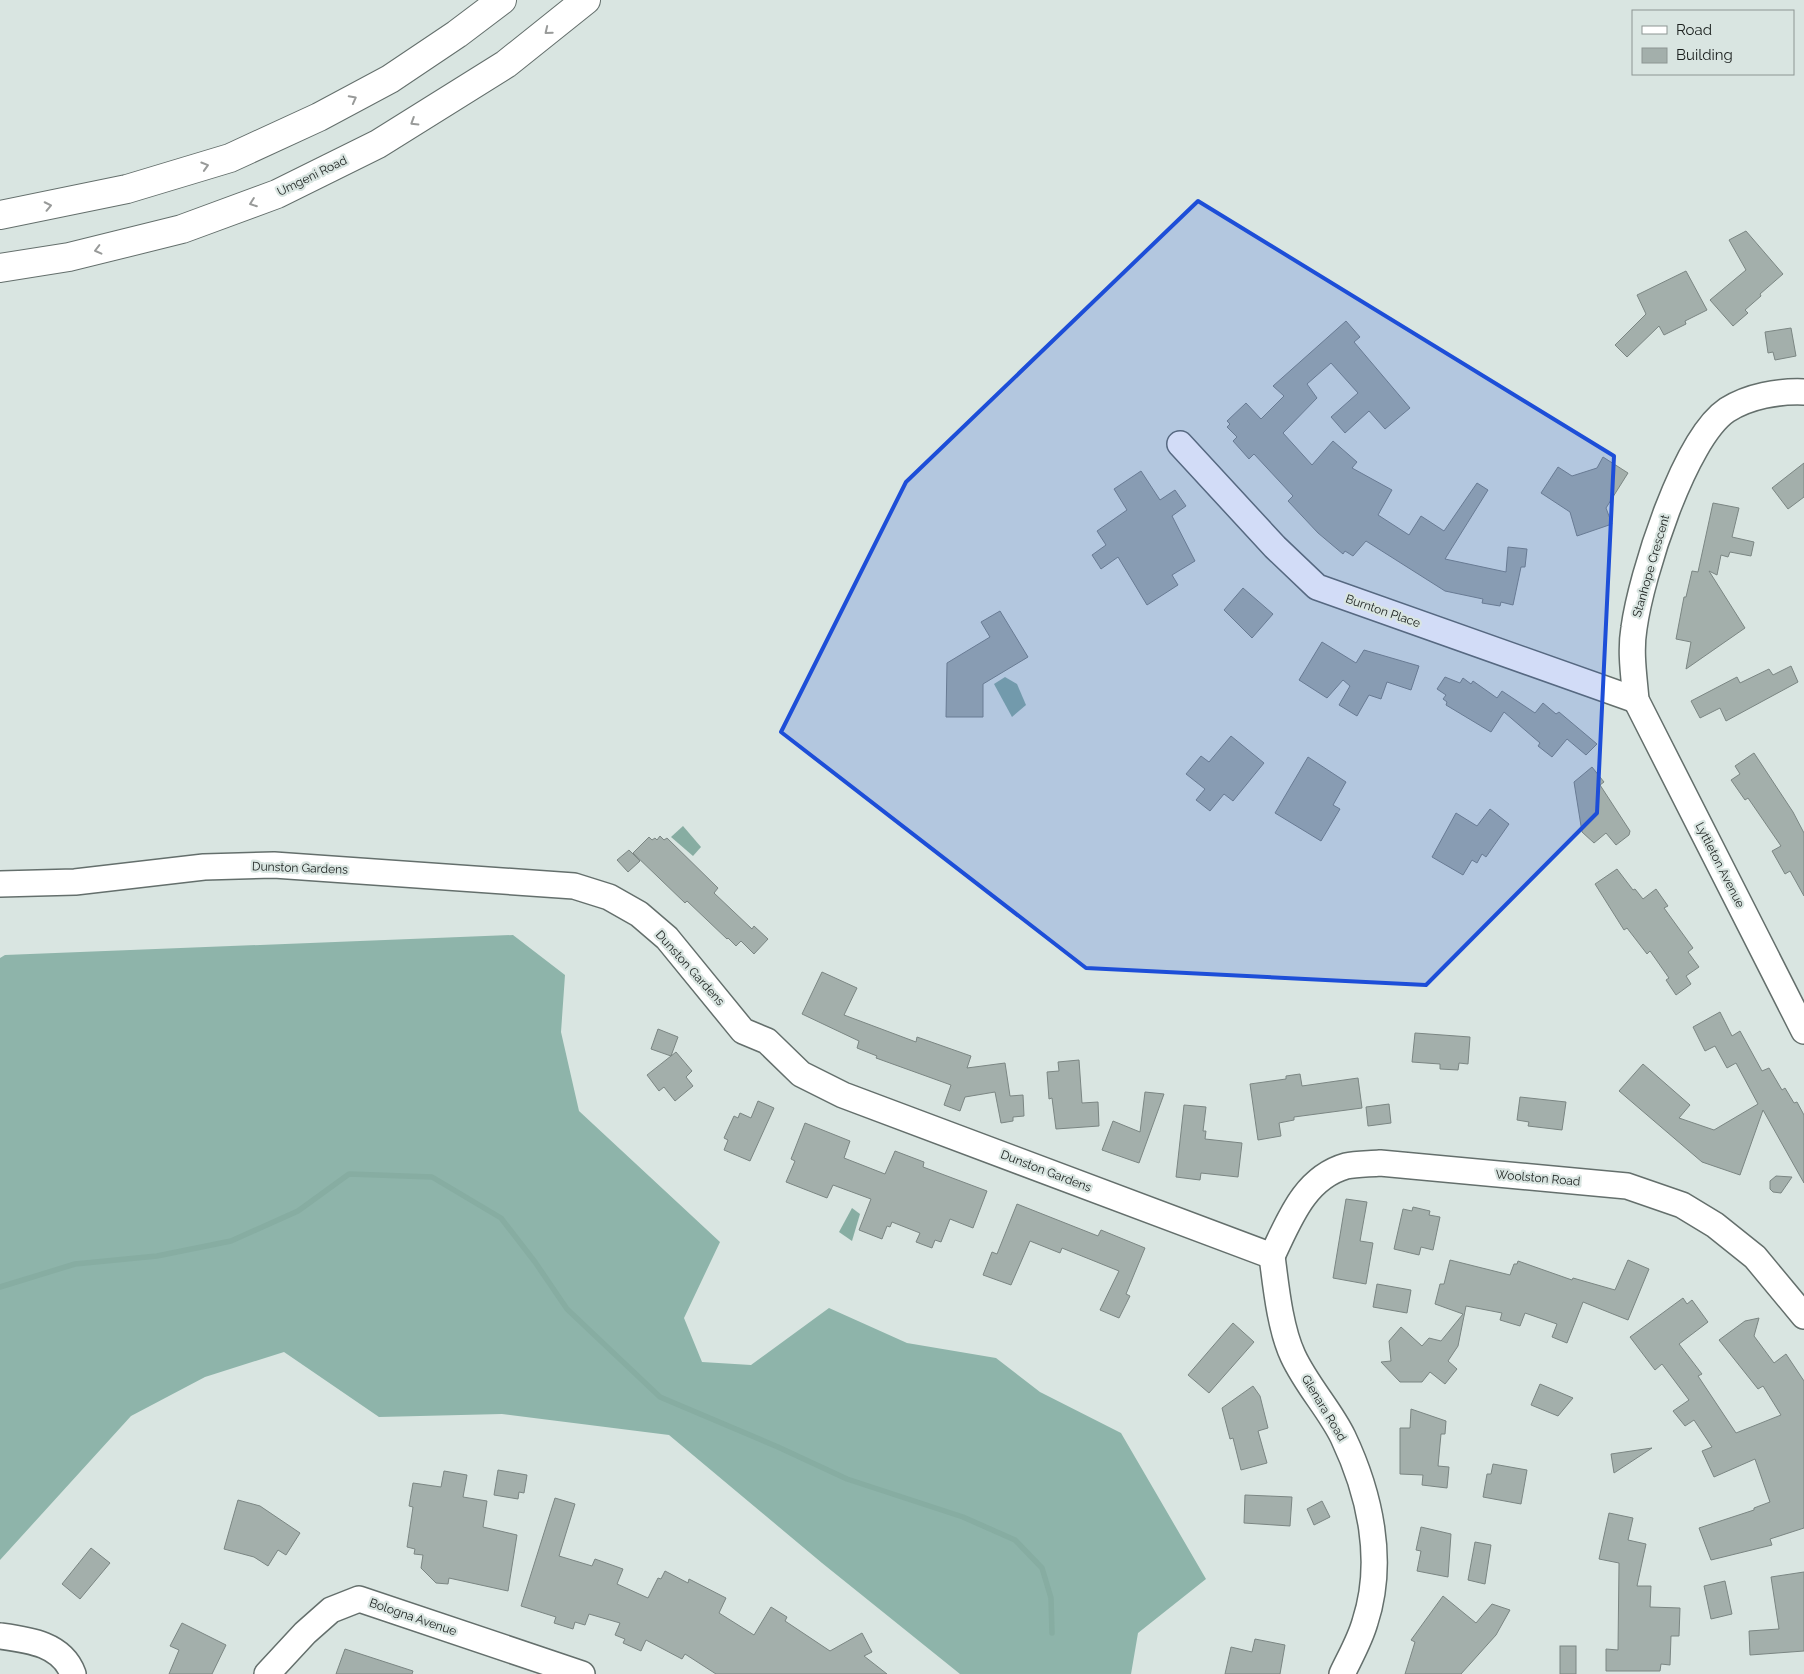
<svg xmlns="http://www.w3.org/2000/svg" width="1804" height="1674" viewBox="0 0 1804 1674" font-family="Raleway,sans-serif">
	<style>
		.forest { fill: #8eb4aa }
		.water { fill: #87ada2 }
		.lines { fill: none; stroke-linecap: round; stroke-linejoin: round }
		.stream { stroke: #87ada2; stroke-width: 5.5 }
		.building { fill: #a3afab; stroke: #7b8683 }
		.minor-casing { stroke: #646f6c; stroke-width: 28 }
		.highway-casing { stroke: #646f6c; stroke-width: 30 }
		.minor { stroke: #fff; stroke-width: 25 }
		.highway { stroke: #fff; stroke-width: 28 }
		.oneway { stroke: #989a99 }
		.marked { fill: #1d4ed8; fill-opacity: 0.2; stroke: #1d4ed8; stroke-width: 4; stroke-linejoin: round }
		.labels { text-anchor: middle; stroke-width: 4.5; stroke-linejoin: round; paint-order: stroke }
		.street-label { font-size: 12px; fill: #1a1f1d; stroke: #d9e5e1 }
	</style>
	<rect width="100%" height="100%" fill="#d9e5e1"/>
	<polygon class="forest" points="513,935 565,975 561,1032 579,1111 720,1242 684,1318 702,1362 751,1365 829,1308 907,1343 996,1358 1040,1392 1121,1433 1206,1579 1138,1633 1131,1674 960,1674 822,1563 669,1435 502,1414 379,1417 284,1352 205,1377 131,1416 0,1560 0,958 5,955"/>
	<g class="water">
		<polygon points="1005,677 1017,684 1026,705 1012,717 994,684"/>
		<polygon points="683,826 701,847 693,856 671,837"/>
		<polygon points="852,1208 860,1214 852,1241 839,1232"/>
	</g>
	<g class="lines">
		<polyline class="stream" points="0,1287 75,1264 157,1256 231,1241 298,1211 349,1174 432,1177 501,1218 535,1262 567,1309 660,1397 778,1447 847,1479 963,1517 1015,1540 1042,1568 1051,1598 1052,1633"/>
	</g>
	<g class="building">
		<polygon points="1746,231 1783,274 1760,294 1761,296 1745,310 1748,313 1733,326 1710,300 1746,270 1729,240"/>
		<polygon points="1686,271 1707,310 1685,321 1686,324 1664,335 1659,326 1627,357 1615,345 1646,314 1637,295"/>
		<polygon points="1346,321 1360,337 1354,342 1410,408 1385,429 1369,411 1345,433 1331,417 1358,393 1331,363 1307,384 1317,398 1283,433 1312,465 1333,441 1357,462 1352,468 1392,490 1378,515 1409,535 1421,516 1444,531 1477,483 1488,490 1445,559 1506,572 1508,547 1527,549 1525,567 1521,567 1513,605 1501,602 1500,606 1482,603 1483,599 1445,591 1366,541 1353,556 1345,551 1343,554 1318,533 1288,501 1293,496 1254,454 1249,459 1233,441 1237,437 1227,427 1230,424 1227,421 1246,403 1261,419 1284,396 1273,386"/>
		<polygon points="1791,328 1796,356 1775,360 1773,352 1768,353 1765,332"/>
		<polygon points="1603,457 1628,473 1606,508 1612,524 1577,536 1570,512 1541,493 1558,467 1572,476 1597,468"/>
		<polygon points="1804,463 1804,497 1788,509 1772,488"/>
		<polygon points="1141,471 1160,500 1175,490 1186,506 1172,516 1195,561 1172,575 1178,585 1147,605 1118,557 1101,569 1092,555 1106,545 1097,531 1127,510 1114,489"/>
		<polygon points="1713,503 1739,508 1732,537 1754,542 1751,556 1730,552 1728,557 1721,555 1717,575 1709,571 1745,628 1686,669 1691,642 1676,639 1684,597 1686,597 1692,571 1698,572"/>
		<polygon points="1243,588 1273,614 1252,638 1224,610"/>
		<polygon points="1000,611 1028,657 983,684 983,717 946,717 947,663 990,637 981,622"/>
		<polygon points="1322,642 1356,663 1364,650 1419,666 1411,690 1387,682 1381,699 1369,695 1357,716 1339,705 1350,686 1343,680 1327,698 1299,680"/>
		<polygon points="1791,666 1798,682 1726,721 1720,708 1700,718 1691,701 1737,677 1740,683 1769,669 1773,675"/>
		<polygon points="1445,677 1460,683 1463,678 1471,684 1473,681 1497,698 1502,691 1535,713 1543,703 1556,714 1559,712 1597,744 1586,755 1567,739 1552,757 1538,746 1540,743 1504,712 1491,732 1446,705 1447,702 1443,699 1446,695 1437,689"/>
		<polygon points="1231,736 1264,763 1233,801 1224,794 1210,811 1196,800 1205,789 1186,774 1201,756 1209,762"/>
		<polygon points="1754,753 1793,812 1804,833 1804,896 1790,871 1785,874 1772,851 1781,846 1748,798 1745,800 1731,780 1740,774 1735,766"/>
		<polygon points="1308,757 1346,782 1333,805 1340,809 1321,841 1275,813"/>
		<polygon points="1592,767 1604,782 1600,785 1630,831 1629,835 1616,845 1606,833 1594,843 1582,832 1574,782"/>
		<polygon points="1490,809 1509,824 1486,857 1482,854 1477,863 1472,860 1463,875 1432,857 1456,813 1477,826"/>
		<polygon points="660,836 664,840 667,838 718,888 714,893 752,929 754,926 768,939 754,954 741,941 736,946 728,938 727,939 687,901 685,903 633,853 649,837 652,840 655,838 657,840"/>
		<polygon points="629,850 640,861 628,872 617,860"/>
		<polygon points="1617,869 1633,890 1635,889 1643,899 1656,889 1668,906 1664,908 1693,948 1688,952 1699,967 1686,976 1691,984 1676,995 1666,980 1669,978 1650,951 1647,954 1627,928 1624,930 1595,884"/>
		<polygon points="822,972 857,988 844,1015 916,1042 917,1037 971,1056 967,1068 1005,1063 1010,1096 1023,1095 1024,1116 1013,1117 1013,1121 1001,1123 995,1092 965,1097 960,1111 944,1105 951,1085 876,1058 877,1056 857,1048 859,1041 802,1014"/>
		<polygon points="1720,1012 1732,1036 1740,1031 1762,1071 1769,1068 1782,1090 1785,1088 1794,1103 1797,1102 1804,1115 1804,1183 1763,1110 1740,1175 1702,1162 1619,1091 1643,1064 1690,1105 1679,1118 1714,1130 1758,1104 1736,1063 1727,1068 1715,1046 1705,1051 1693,1027"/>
		<polygon points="658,1029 678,1037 671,1056 676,1052 692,1071 686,1077 693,1086 675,1101 664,1087 659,1091 647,1075 671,1056 651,1049"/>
		<polygon points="1415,1033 1470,1037 1468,1064 1459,1063 1458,1070 1440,1069 1440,1064 1412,1062"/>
		<polygon points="1079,1060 1082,1103 1098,1102 1099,1126 1056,1129 1052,1098 1049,1099 1047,1072 1059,1071 1058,1062"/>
		<polygon points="1300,1074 1302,1086 1358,1078 1362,1108 1294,1117 1294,1120 1279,1123 1281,1136 1258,1140 1250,1084 1286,1079 1286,1076"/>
		<polygon points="1145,1092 1164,1094 1139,1163 1102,1150 1113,1121 1140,1132"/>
		<polygon points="1520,1097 1566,1102 1562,1130 1528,1126 1529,1122 1517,1120"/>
		<polygon points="758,1101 774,1108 750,1161 724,1150 728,1140 724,1138 734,1116 738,1118 740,1113 751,1118"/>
		<polygon points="1389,1104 1391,1123 1368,1126 1366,1107"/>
		<polygon points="1184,1105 1206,1107 1203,1131 1206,1131 1205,1139 1242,1143 1238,1177 1201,1173 1200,1180 1176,1177"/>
		<polygon points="805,1123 850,1141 844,1158 885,1174 895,1151 924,1162 923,1167 987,1191 973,1228 950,1219 941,1242 935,1240 932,1248 916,1242 920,1233 892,1222 890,1227 887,1226 882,1239 859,1230 871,1199 833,1185 827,1198 786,1182 795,1161 791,1159"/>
		<polygon points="1776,1176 1792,1177 1781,1193 1773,1192 1770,1189 1770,1181"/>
		<polygon points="1346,1199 1367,1202 1360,1241 1373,1243 1366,1284 1333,1278"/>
		<polygon points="1017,1204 1098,1236 1101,1230 1145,1248 1126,1294 1130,1296 1119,1318 1100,1310 1119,1271 1062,1248 1060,1253 1030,1241 1011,1285 983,1275 992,1252 997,1254"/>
		<polygon points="1413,1207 1430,1211 1429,1215 1440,1217 1433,1250 1421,1247 1419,1255 1394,1249 1403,1209 1412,1211"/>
		<polygon points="1450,1260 1510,1275 1514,1264 1517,1264 1518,1261 1572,1280 1573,1278 1615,1290 1628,1260 1649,1269 1628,1320 1583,1302 1567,1343 1552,1337 1557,1324 1525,1313 1520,1326 1500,1320 1502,1313 1466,1306 1458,1346 1448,1361 1457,1369 1445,1384 1430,1372 1422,1382 1400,1382 1381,1362 1391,1361 1389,1341 1401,1327 1422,1346 1429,1338 1441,1341 1463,1314 1435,1304 1440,1284 1444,1284"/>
		<polygon points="1377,1284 1411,1290 1407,1313 1373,1307"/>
		<polygon points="1683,1298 1687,1304 1692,1300 1708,1322 1679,1344 1702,1374 1698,1376 1736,1433 1781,1415 1763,1386 1758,1389 1719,1340 1745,1321 1759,1318 1754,1336 1774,1363 1786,1354 1804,1381 1804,1528 1770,1539 1772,1545 1711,1560 1699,1528 1754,1510 1754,1508 1770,1502 1755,1459 1714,1477 1702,1451 1712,1447 1694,1420 1685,1426 1673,1411 1689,1400 1662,1364 1655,1370 1630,1337"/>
		<polygon points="1233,1323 1254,1342 1209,1393 1188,1375"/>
		<polygon points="1540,1384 1573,1398 1558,1416 1531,1405"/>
		<polygon points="1253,1386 1260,1396 1268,1428 1258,1431 1267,1463 1241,1470 1233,1438 1230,1439 1222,1408"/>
		<polygon points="1411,1409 1446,1421 1445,1434 1441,1434 1438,1466 1449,1467 1447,1488 1422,1485 1423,1475 1400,1474 1400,1428 1410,1428"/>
		<polygon points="1652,1448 1614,1473 1611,1454"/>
		<polygon points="1493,1464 1527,1470 1521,1504 1483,1497 1487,1474 1491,1474"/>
		<polygon points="498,1470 527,1475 524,1493 519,1492 518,1499 494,1495"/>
		<polygon points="444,1471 467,1475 463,1497 487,1501 483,1527 517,1535 508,1591 449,1578 448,1584 436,1583 421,1568 423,1555 414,1554 415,1549 407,1547 413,1507 409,1506 413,1483 441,1487"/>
		<polygon points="1245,1495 1292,1497 1290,1526 1244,1523"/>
		<polygon points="555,1498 575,1504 559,1556 592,1566 595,1559 623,1569 617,1584 648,1598 658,1578 661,1579 665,1571 688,1583 689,1579 726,1598 719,1613 754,1635 771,1607 787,1617 785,1621 830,1651 862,1633 872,1652 864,1656 887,1674 716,1674 685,1654 682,1659 646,1640 641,1651 623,1643 625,1639 615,1635 620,1623 589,1614 585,1625 575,1622 573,1629 554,1623 556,1617 521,1606"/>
		<polygon points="238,1500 260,1506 300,1533 286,1555 278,1550 268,1566 254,1557 224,1549"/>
		<polygon points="1322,1501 1330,1517 1314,1525 1307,1509"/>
		<polygon points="1609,1513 1633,1518 1628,1540 1646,1544 1637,1586 1651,1586 1650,1607 1680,1608 1679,1636 1671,1636 1670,1665 1661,1664 1660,1671 1606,1671 1606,1649 1618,1650 1619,1563 1599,1559"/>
		<polygon points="1421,1527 1451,1534 1448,1577 1417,1571 1421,1551 1416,1550"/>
		<polygon points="1475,1542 1491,1545 1485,1584 1468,1580"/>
		<polygon points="91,1548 110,1563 80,1599 62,1584"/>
		<polygon points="1804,1572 1804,1651 1750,1655 1749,1631 1779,1629 1771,1577"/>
		<polygon points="1725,1581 1732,1614 1711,1619 1704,1586"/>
		<polygon points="1443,1596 1476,1623 1492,1604 1510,1610 1496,1635 1461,1674 1405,1674 1415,1642 1411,1640"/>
		<polygon points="182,1623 226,1645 212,1674 169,1674 179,1650 170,1646"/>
		<polygon points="1255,1639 1285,1645 1280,1674 1225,1674 1231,1647 1252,1652"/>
		<rect x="1560" y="1646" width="16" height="28"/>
		<polygon points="345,1649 413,1671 412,1674 336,1674"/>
	</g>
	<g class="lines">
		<defs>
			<g id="minor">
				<path d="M1804,392C1778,391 1749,396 1727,410C1684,439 1641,576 1634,628C1630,652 1634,676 1636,700L1804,1031"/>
				<polyline points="1180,444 1275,547 1317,587 1636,700"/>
				<polyline points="0,884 75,882 204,867 274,865 574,886 609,897 639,914 667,938 743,1031 767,1041 801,1074 843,1095 1272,1256"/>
				<path d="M1272,1256C1289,1221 1304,1178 1346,1166C1356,1164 1369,1164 1380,1163L1627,1186L1682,1205L1715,1225L1755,1257L1804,1316"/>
				<path d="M1272,1256C1276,1287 1280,1328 1293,1356C1307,1386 1330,1410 1343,1437C1370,1494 1385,1561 1365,1622C1360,1640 1350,1657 1342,1674"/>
				<path d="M0,1636C29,1640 62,1644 73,1674"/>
				<polyline points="267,1674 305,1633 331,1610 359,1599 582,1674"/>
			</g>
			<g id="highway">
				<polyline points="0,215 127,189 230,158 319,117 390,79 457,34 502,0"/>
				<polyline points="0,268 69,257 182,229 277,194 378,144 506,64 586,0"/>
			</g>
		</defs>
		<use href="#minor" class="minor-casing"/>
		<use href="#highway" class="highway-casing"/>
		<use href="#minor" class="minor"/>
		<use href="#highway" class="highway"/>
	</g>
	<defs><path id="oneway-chevron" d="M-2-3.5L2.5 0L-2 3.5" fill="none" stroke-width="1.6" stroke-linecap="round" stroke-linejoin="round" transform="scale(1.25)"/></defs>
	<g class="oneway">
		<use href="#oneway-chevron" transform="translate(548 31) rotate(141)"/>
		<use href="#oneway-chevron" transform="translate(353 99) rotate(-28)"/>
		<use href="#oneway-chevron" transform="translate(414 122) rotate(148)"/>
		<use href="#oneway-chevron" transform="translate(205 166) rotate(-17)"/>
		<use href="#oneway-chevron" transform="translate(253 203) rotate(160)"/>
		<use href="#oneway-chevron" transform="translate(48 206) rotate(-12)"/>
		<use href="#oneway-chevron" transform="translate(98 250) rotate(166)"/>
	</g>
	<path class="marked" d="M1198,201L1614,456L1597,813L1426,985L1086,968L781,732L906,482Z"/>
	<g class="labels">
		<g class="street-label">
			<text transform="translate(312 176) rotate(-26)" y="4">Umgeni Road</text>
			<text transform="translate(1651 566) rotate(-74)" y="4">Stanhope Crescent</text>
			<text transform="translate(1383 611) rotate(19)" y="4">Burnton Place</text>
			<text transform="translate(1720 865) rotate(63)" y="4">Lyttleton Avenue</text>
			<text transform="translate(300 868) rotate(2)" y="4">Dunston Gardens</text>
			<text transform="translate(690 968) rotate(48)" y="4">Dunston Gardens</text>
			<text transform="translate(1046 1171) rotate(21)" y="4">Dunston Gardens</text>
			<text transform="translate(1538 1178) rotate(5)" y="4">Woolston Road</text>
			<text transform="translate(1324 1408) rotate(59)" y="4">Glenara Road</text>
			<text transform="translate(413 1617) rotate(19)" y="4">Bologna Avenue</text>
		</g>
	</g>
	<rect x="1632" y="10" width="162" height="65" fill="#d9e5e1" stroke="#8d9693"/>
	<rect x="1642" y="26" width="25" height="8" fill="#ffffff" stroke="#8d9693"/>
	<text x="1676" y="35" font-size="15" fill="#1a1f1d">Road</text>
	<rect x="1642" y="48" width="25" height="15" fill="#a3afab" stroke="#8d9693"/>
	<text x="1676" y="60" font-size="15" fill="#1a1f1d">Building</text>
</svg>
